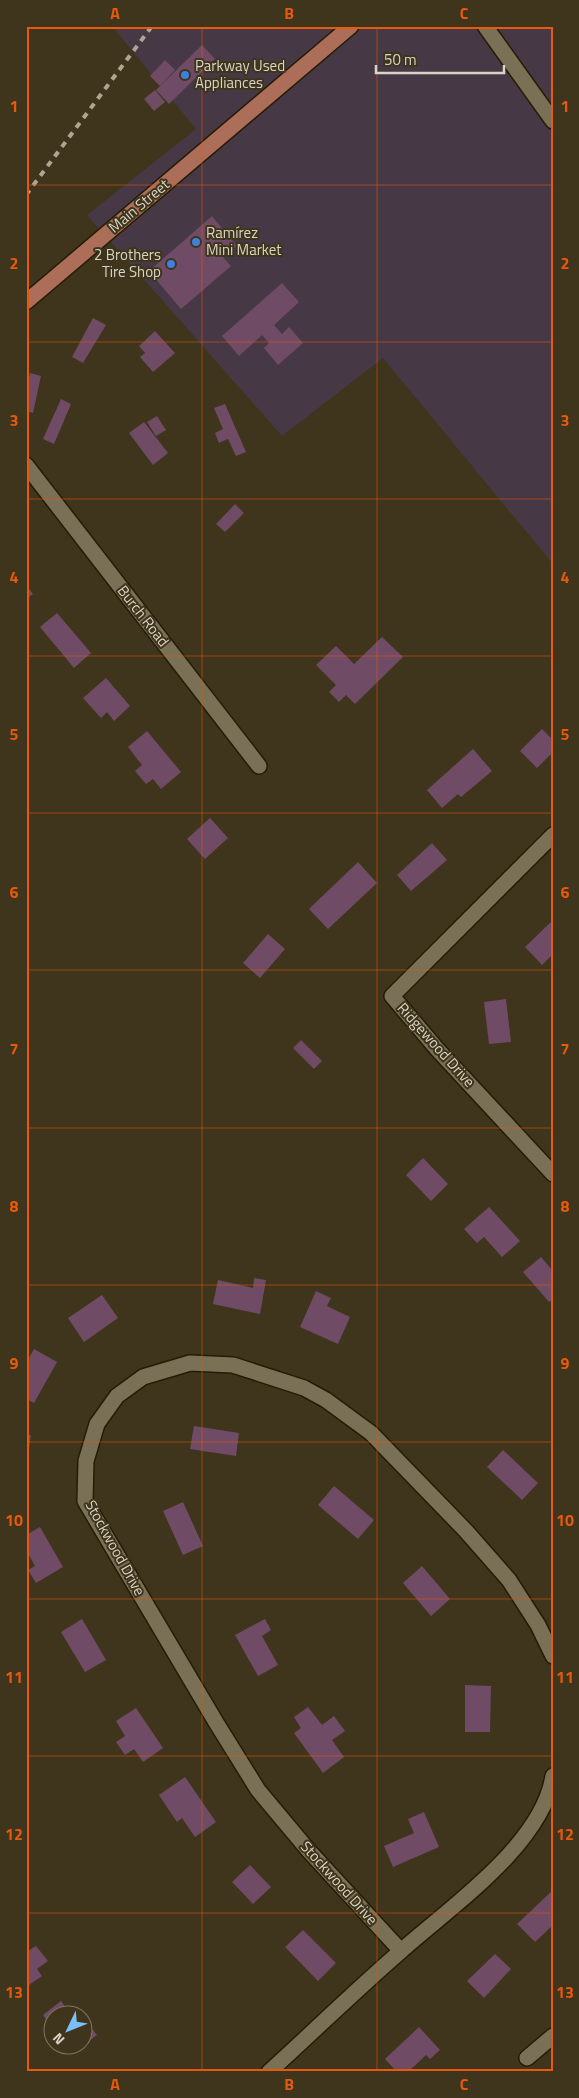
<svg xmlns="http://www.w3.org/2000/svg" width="579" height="2098" viewBox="0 0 579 2098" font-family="'Titillium Web',sans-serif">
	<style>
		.industrial { fill: #473845 }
		.building { fill: #704b65 }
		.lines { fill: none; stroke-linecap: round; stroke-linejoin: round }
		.minor-casing { stroke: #251c04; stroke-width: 18 }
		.primary-casing { stroke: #251c04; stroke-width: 18 }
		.minor { stroke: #7a7055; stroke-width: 15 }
		.primary { stroke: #ac6e59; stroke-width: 15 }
		.rail { stroke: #aca694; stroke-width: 4; stroke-dasharray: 6 6; stroke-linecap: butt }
		.grid { fill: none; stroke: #e8590c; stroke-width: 1; stroke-opacity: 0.55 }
		.shop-dot { fill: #3f7fe0; stroke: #3e351c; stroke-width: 2 }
		.labels { text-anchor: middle; stroke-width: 4; stroke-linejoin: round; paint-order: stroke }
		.poi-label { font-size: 15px; fill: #d9d4c5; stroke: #3e351c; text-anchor: start }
		.street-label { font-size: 15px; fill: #d9d4c5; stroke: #3e351c }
		.neatline { fill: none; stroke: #e8590c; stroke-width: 2 }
		.grid-label { font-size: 16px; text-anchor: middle; font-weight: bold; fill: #e8590c }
	</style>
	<rect width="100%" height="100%" fill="#3e351c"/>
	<polygon class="industrial" points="112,26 553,26 553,564 383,358 282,436 87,215 196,129"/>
	<g class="building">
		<polygon points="202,45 215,59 169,104 156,90"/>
		<polygon points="165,60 175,70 160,86 150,76"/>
		<polygon points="155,90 165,102 154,111 144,99"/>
		<polygon points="212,216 237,246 223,257 231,266 181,309 149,271"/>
		<polygon points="282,283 299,302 274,325 282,334 289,327 303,343 278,365 264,348 269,343 262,335 239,356 222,336"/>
		<polygon points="93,318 106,325 83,363 72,357"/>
		<polygon points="155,331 175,353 153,372 140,357 145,353 139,346"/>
		<polygon points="30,373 41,376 33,413 26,411 26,389"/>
		<polygon points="61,399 71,404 54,444 43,439"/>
		<polygon points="225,404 246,452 236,456 228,439 219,443 215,433 223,429 214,408"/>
		<polygon points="157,416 166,430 156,436 147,422"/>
		<polygon points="144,422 168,453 153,465 129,433"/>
		<polygon points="235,504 244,513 225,532 216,524"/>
		<polygon points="26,585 33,594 26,599"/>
		<polygon points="57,613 91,653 74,668 40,627"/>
		<polygon points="382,637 403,657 355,704 346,695 339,702 329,692 336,685 316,665 336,646 354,664"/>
		<polygon points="106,678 130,706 114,721 107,712 101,718 83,698"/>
		<polygon points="542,729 553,740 553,752 537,768 520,751"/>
		<polygon points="147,731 181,772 161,789 153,779 146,784 135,771 142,765 128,747"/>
		<polygon points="473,749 492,771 461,797 458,794 442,808 427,790"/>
		<polygon points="210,818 228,838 205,859 187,839"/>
		<polygon points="432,843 447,860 411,891 397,875"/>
		<polygon points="358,862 377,883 328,929 309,909"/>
		<polygon points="553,920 553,954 542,965 525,947"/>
		<polygon points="268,934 285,949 260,978 243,963"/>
		<polygon points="506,999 511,1042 489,1044 484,1002"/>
		<polygon points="301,1040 322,1061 314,1069 293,1048"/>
		<polygon points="423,1158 448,1184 431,1201 406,1175"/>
		<polygon points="489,1207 520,1241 502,1257 484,1237 477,1243 464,1229"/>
		<polygon points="541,1257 553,1271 553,1299 549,1302 523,1272"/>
		<polygon points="254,1278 266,1280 260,1314 213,1304 218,1280 253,1288"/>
		<polygon points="316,1291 331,1298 327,1306 350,1317 338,1344 300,1327"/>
		<polygon points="102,1295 118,1318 84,1342 68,1318"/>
		<polygon points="34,1349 57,1362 34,1403 26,1399 26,1363"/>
		<polygon points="194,1426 239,1433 236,1456 190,1449"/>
		<polygon points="26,1435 31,1435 27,1463 26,1463"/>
		<polygon points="503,1450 538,1483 522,1500 487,1467"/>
		<polygon points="334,1486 374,1520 358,1539 318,1505"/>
		<polygon points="183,1502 203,1546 183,1555 163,1511"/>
		<polygon points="40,1527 63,1567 36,1583 28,1570 35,1566 26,1550 26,1535"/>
		<polygon points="422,1566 450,1599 431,1616 403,1583"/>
		<polygon points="82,1619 106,1660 85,1672 61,1632"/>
		<polygon points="265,1619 271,1630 262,1636 278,1665 258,1676 235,1635"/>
		<polygon points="465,1685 491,1686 490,1732 465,1732"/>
		<polygon points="308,1707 322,1725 334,1716 345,1731 332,1740 344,1757 323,1773 294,1733 301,1728 294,1717"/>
		<polygon points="136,1708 163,1748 143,1762 134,1749 125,1755 116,1742 125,1736 116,1721"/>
		<polygon points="185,1777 216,1822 195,1837 182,1818 177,1822 159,1795"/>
		<polygon points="424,1812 439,1847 393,1867 384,1846 414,1833 408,1819"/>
		<polygon points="250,1865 271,1887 253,1904 232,1882"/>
		<polygon points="553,1890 553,1925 535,1942 517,1924"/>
		<polygon points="303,1930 336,1963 318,1981 285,1947"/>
		<polygon points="36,1946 48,1961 37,1969 42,1976 26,1987 26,1952"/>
		<polygon points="495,1954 511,1969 484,1998 467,1981"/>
		<polygon points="61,2001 72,2016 52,2016 52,2028 43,2015"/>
		<polygon points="85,2020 97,2035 72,2054 66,2046 82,2046 82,2022"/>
		<polygon points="419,2027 440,2050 430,2059 426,2055 408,2072 397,2072 385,2059"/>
	</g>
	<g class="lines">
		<defs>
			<g id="minor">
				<polyline points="485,26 553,121"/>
				<polyline points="26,465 259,766"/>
				<polyline points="553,835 392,996 437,1049 553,1174"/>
				<polyline points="401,1951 309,1851 258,1790 217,1724 85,1501 86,1461 97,1424 117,1396 143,1377 190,1363 233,1365 304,1388 326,1400 371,1433 466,1531 509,1580 538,1625 553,1656"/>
				<polyline points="527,2058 553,2036"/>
				<path d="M269,2072C313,2032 356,1990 401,1951C450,1907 542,1845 553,1776"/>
			</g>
			<polyline id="primary" points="26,302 351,26"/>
		</defs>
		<use href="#minor" class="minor-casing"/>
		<use href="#primary" class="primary-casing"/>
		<use href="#minor" class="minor"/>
		<use href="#primary" class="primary"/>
		<polyline class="rail" points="26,195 152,26"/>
	</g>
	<path class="grid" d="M202,26V2072M377,26V2072M26,185H553M26,342H553M26,499H553M26,656H553M26,813H553M26,970H553M26,1128H553M26,1285H553M26,1442H553M26,1599H553M26,1756H553M26,1913H553"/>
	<g class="shop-dot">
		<circle cx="185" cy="75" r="5"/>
		<circle cx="196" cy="242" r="5"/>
		<circle cx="171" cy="264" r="5"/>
	</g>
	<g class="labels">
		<g class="poi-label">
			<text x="195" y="71">Parkway Used<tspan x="195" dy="17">Appliances</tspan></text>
			<text x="206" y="238">Ramírez<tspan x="206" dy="17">Mini Market</tspan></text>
			<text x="161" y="260" text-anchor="end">2 Brothers<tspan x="161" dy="17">Tire Shop</tspan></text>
		</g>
		<g class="street-label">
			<text transform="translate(139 206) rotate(-40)" y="5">Main Street</text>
			<text transform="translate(143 616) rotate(52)" y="5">Burch Road</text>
			<text transform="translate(436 1045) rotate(48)" y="5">Ridgewood Drive</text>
			<text transform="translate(115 1548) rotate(61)" y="5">Stockwood Drive</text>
			<text transform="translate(339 1883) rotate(48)" y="5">Stockwood Drive</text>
		</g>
	</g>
	<rect width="579" height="2098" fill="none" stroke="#3e351c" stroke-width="55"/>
	<g transform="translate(68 2030) rotate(227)"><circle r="24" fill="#3e351c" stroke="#7c7560"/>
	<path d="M0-4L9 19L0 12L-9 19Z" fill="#7bbef8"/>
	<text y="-8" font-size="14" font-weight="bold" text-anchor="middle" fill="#d9d4c5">N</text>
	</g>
	<path d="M376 65v8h128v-8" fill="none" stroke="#d9d4c5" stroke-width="2.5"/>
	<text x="384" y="65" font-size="15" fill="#d9d4c5" stroke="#3e351c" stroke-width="4" paint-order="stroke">50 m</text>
	<rect x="28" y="28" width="524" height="2042" class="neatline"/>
	<g class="grid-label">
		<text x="115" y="19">A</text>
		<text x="289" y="19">B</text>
		<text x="464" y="19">C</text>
		<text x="14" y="112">1</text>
		<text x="565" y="112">1</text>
		<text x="14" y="269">2</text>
		<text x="565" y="269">2</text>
		<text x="14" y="426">3</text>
		<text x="565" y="426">3</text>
		<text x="14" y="583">4</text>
		<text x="565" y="583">4</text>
		<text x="14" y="740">5</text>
		<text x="565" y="740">5</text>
		<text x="14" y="898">6</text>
		<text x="565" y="898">6</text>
		<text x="14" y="1055">7</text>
		<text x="565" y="1055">7</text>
		<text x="14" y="1212">8</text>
		<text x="565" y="1212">8</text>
		<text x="14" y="1369">9</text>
		<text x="565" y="1369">9</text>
		<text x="14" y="1526">10</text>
		<text x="565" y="1526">10</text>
		<text x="14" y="1683">11</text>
		<text x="565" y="1683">11</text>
		<text x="14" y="1840">12</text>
		<text x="565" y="1840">12</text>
		<text x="14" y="1998">13</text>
		<text x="565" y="1998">13</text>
		<text x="115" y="2090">A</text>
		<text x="289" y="2090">B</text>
		<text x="464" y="2090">C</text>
	</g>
</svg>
